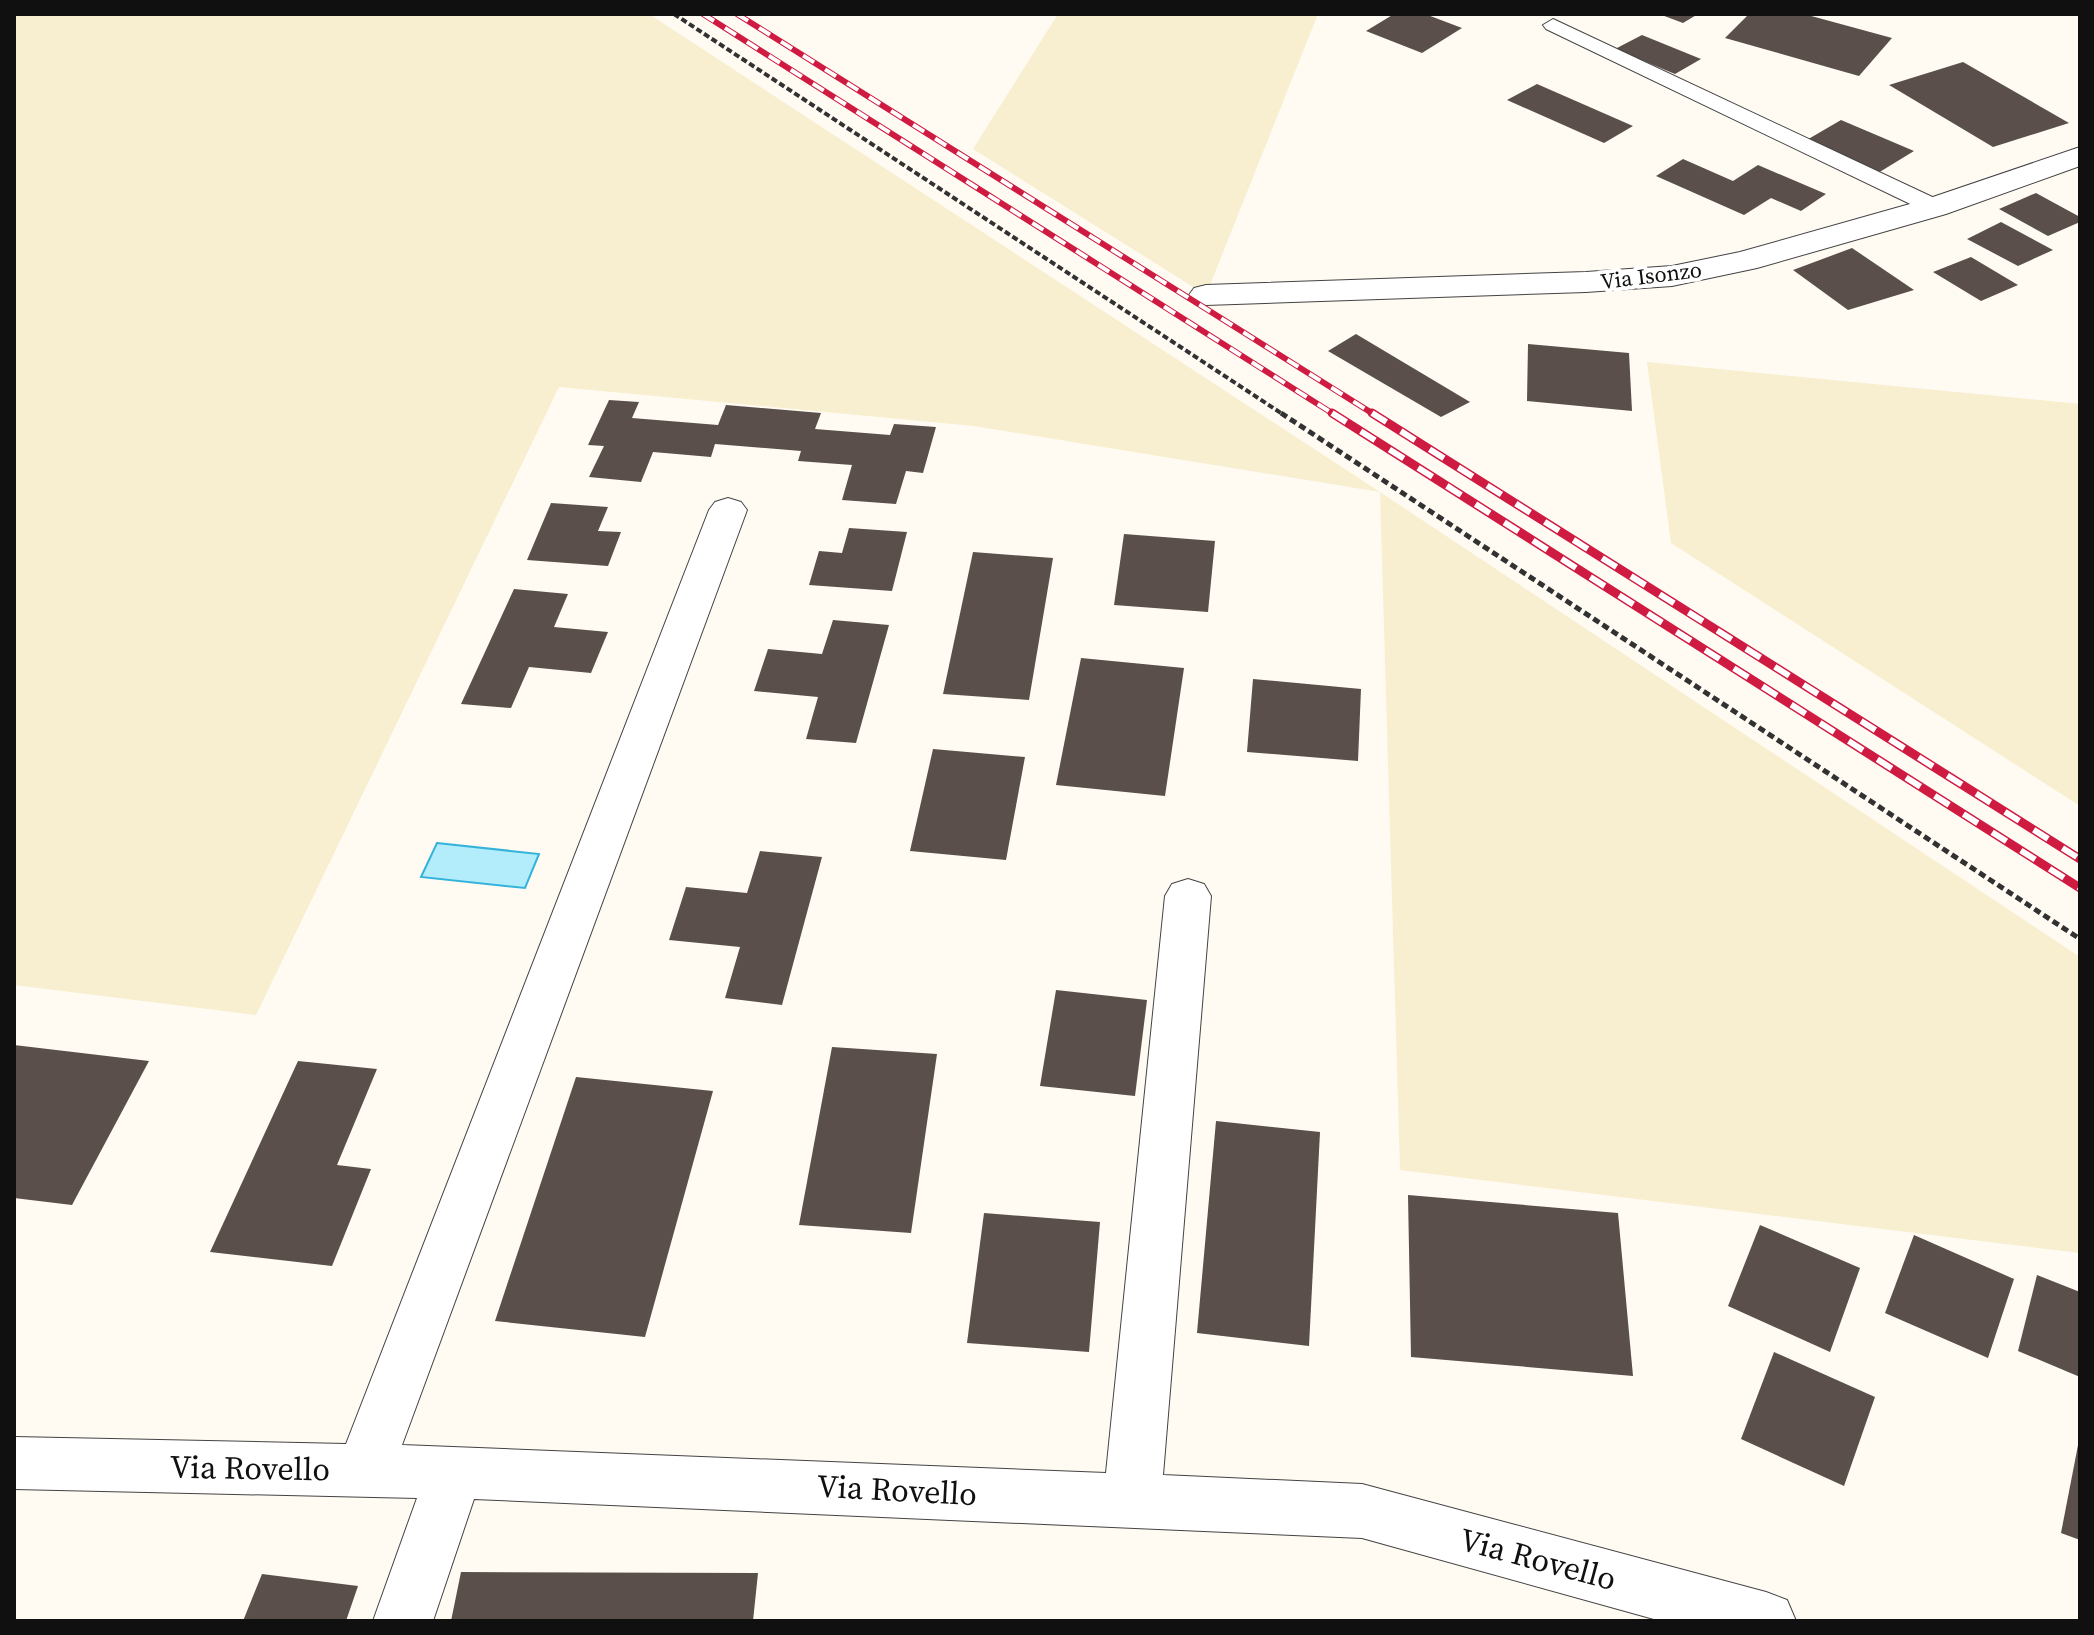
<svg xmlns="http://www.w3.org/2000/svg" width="2094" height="1635" viewBox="0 0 2094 1635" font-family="'Source Serif 4',serif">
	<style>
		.farmland { fill: #f8eed0 }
		.water { fill: #b3edfc; stroke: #33b3da; stroke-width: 2 }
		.building { fill: #5a4f4b }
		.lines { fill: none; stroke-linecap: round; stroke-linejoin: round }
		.service-casing { stroke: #434343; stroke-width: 2 }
		.minor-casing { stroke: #434343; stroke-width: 2 }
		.path-far1 { stroke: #323232; stroke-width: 4; stroke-dasharray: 6 3; stroke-linecap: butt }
		.path { stroke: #323232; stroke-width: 5; stroke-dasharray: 7 4; stroke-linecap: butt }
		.service { fill: #fff; fill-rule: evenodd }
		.minor { fill: #fff; fill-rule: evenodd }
		.rail-far1-casing { stroke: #cf1a41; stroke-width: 6 }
		.rail-casing { stroke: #cf1a41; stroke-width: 9 }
		.rail-far1 { stroke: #fff; stroke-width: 4; stroke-dasharray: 13; stroke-linecap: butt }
		.rail { stroke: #fff; stroke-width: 6; stroke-dasharray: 17; stroke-linecap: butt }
		.labels { text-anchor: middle; stroke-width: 8; stroke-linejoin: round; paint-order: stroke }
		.far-street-label { font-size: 22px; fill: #101010; stroke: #fff }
		.near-street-label { font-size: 32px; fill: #101010; stroke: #fff }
	</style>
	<rect width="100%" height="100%" fill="#fffbf3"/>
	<g class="farmland">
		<polygon points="14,14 649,14 1380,492 2080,957 2080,1253 1400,1170 1380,492 974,426 559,387 256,1015 14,985"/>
		<polygon points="1058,14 1318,14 1206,295 973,149"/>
		<polygon points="1647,362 2080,404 2080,806 1671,543"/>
	</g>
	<polygon class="water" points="437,843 539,854 525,888 421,877"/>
	<g class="building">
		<polygon points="1394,14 1425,14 1462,28 1422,53 1366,31"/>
		<polygon points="1659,14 1698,14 1683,23"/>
		<polygon points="1749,14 1804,14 1892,38 1859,76 1725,38"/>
		<polygon points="1642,35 1701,59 1675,74 1615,49"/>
		<polygon points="1963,62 2069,123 1993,147 1889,85"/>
		<polygon points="1537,84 1633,126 1604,143 1507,100"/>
		<polygon points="1841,120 1914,151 1878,173 1805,141"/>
		<polygon points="1683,159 1733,181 1758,165 1826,194 1801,211 1771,198 1744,215 1656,176"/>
		<polygon points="2036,193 2080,217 2080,222 2048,236 1999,209"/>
		<polygon points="2001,222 2053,250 2018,266 1967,239"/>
		<polygon points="1852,248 1914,290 1848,310 1793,270"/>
		<polygon points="1971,257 2018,285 1981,301 1933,272"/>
		<polygon points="1356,334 1470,402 1441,417 1328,351"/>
		<polygon points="1528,344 1629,353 1632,411 1527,401"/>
		<polygon points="609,400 639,402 632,418 718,425 726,405 821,413 815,429 890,435 894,424 936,427 923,473 906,471 896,504 842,500 852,465 798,461 801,451 715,444 711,457 653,452 641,482 589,477 604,446 588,445"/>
		<polygon points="551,503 608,507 598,531 621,532 608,566 527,560"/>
		<polygon points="849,528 907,532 892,591 809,585 819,551 842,553"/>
		<polygon points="1124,534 1215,541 1208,612 1114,605"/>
		<polygon points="973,552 1053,558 1029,700 943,694"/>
		<polygon points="514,589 568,594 554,627 608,632 591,673 529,667 511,708 461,704"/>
		<polygon points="833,620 889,625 856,743 806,739 818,697 754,691 768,649 822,654"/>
		<polygon points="1081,658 1184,668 1165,796 1056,785"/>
		<polygon points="1253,679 1361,689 1358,761 1247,752"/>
		<polygon points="933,749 1025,757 1006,860 910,851"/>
		<polygon points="760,851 822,857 782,1005 725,998 740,947 669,940 686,887 747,893"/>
		<polygon points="1056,990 1147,1000 1135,1096 1040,1086"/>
		<polygon points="14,1045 149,1061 72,1205 14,1198"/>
		<polygon points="832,1047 937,1054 911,1233 799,1225"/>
		<polygon points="298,1061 377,1069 337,1165 371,1169 332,1266 210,1252"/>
		<polygon points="576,1077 713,1091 645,1337 495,1321"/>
		<polygon points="1216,1121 1320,1132 1309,1346 1197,1333"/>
		<polygon points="1408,1195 1618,1213 1633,1376 1411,1357"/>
		<polygon points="984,1213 1100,1222 1089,1352 967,1343"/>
		<polygon points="1760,1225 1860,1268 1830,1352 1728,1306"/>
		<polygon points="1914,1235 2014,1279 1988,1358 1885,1313"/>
		<polygon points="2037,1275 2080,1292 2080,1377 2018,1351"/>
		<polygon points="1774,1352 1875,1397 1844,1486 1741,1439"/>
		<polygon points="2079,1440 2080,1440 2080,1540 2061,1533"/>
		<polygon points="461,1572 758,1573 753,1621 451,1621"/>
		<polygon points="262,1574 358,1586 346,1621 243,1621"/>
	</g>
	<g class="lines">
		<defs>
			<polygon id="service" points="1553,19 1943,202 1947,207 1943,212 1927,212 1546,29 1543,25"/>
			<g id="minor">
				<polygon points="2080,147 2080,166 1946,214 1757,268 1672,286 1586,292 1206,305 1194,302 1189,295 1194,288 1206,285 1586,272 1672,266 1740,252 1924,200"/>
				<polygon points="728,498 741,502 747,510 402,1445 1106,1473 1165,896 1172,884 1188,879 1204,884 1211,896 1163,1475 1362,1484 1766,1592 1787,1600 1796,1621 1661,1621 1362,1538 474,1499 433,1621 373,1621 417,1498 14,1489 14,1437 346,1444 709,510 715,502"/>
			</g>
		</defs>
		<use href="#service" class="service-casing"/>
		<use href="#minor" class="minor-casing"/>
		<polyline class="path-far1" points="674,14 1284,415"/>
		<polyline class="path" points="1281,413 2080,939"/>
		<use href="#service" class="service"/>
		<use href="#minor" class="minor"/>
		<defs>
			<g id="rail-far1">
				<polyline points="703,14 1335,415"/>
				<polyline points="737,14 1375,415"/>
			</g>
			<g id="rail">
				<polyline points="1332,413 2080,888"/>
				<polyline points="1372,413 2080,859"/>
			</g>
		</defs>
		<use href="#rail-far1" class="rail-far1-casing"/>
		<use href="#rail" class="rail-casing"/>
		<use href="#rail-far1" class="rail-far1"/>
		<use href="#rail" class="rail"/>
	</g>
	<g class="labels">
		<g class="far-street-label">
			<text transform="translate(1651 275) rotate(-7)" y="8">Via Isonzo</text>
		</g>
		<g class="near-street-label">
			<text transform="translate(250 1468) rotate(1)" y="11">Via Rovello</text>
			<text transform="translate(897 1490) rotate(3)" y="11">Via Rovello</text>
			<text transform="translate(1538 1559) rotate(15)" y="11">Via Rovello</text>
		</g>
	</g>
	<rect width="2094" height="1635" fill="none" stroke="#101010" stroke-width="32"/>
</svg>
